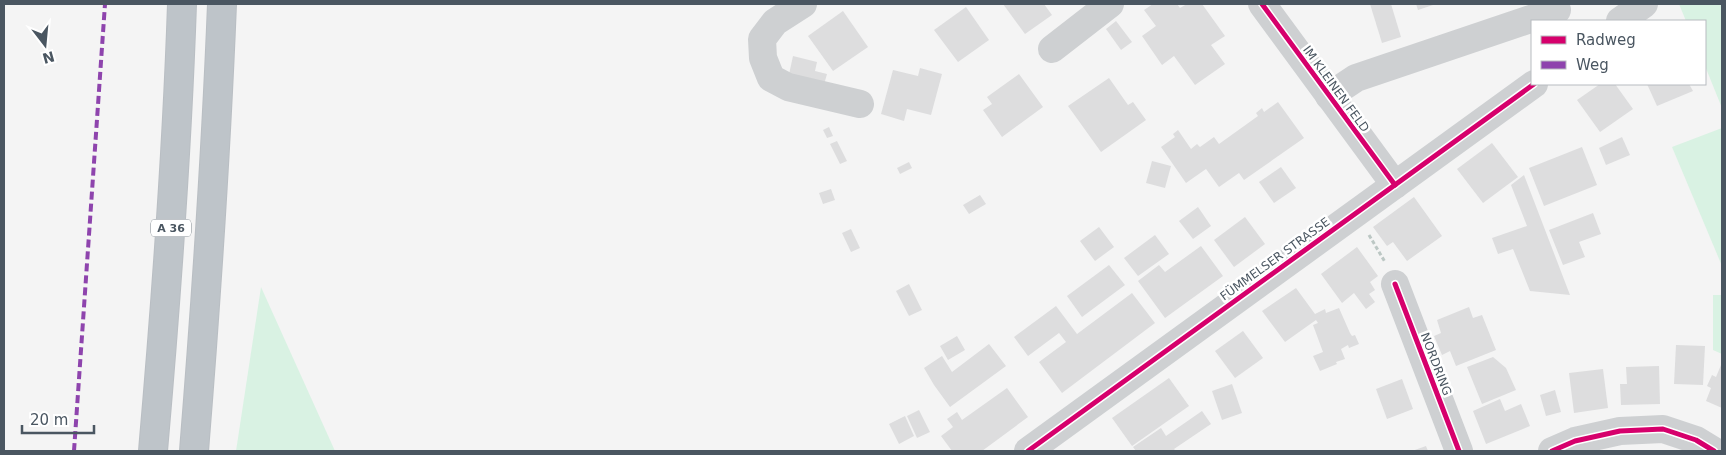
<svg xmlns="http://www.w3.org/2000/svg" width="1726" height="455" viewBox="0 0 1726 455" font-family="'DejaVu Sans',sans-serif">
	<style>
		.green { fill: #d9f2e3 }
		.building { fill: #ddddde }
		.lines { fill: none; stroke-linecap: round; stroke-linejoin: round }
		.highway-casing { stroke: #b9bec3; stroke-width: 30 }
		.path { stroke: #bcc7c4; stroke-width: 3; stroke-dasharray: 4 2.5; stroke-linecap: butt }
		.minor { stroke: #ced0d2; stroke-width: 28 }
		.highway { stroke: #bec4c9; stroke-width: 28 }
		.quiet { stroke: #8e44ad; stroke-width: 4; stroke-dasharray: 8 4; stroke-linecap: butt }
		.cycleway-casing { stroke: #fff; stroke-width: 8 }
		.cycleway { stroke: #d6006c; stroke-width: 5 }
		.labels { text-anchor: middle; stroke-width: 5; stroke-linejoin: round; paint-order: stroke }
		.shield { fill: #fff; stroke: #808990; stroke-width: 1 }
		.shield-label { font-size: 11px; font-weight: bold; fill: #4a5661 }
		.street-label { font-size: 12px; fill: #4a5661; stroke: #fff }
	</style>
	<rect width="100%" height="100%" fill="#f4f4f4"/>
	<g class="green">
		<polygon points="1679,4 1722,4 1722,108 1705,66 1705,21 1686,21"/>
		<polygon points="1722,128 1722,266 1672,147"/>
		<polygon points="261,287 335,451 236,451"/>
		<polygon points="1713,295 1722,295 1722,354 1713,350"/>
	</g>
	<g class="building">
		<polygon points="1003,4 1044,4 1052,15 1025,34"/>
		<polygon points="1153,4 1177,4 1180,8 1187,4 1202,4 1225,36 1211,45 1225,64 1195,85 1174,56 1162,65 1142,36 1156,26 1144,10"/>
		<polygon points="1370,4 1391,4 1401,37 1382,43"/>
		<polygon points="1416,4 1436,4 1418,10"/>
		<polygon points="966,7 989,40 958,62 934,30"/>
		<polygon points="843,11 868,47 833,71 808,36"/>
		<polygon points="1116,21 1132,42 1121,50 1106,29"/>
		<polygon points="793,56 817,62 815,71 827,74 823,88 788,79"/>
		<polygon points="920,68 942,74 931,115 907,109 904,121 881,114 893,70 918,76"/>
		<polygon points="1019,74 1043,107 1002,137 983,110 992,104 987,97"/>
		<polygon points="1109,78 1128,105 1133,102 1146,120 1101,152 1068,106"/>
		<polygon points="1600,84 1615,84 1633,109 1600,132 1577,100"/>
		<polygon points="1647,84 1689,84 1693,91 1657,106"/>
		<polygon points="1278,102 1304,138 1244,180 1239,173 1219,187 1206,169 1186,183 1161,147 1175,137 1173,134 1178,130 1191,149 1197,144 1200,147 1214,137 1219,144 1258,116 1256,113 1262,108 1264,112"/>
		<polygon points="829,127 833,136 827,138 823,130"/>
		<polygon points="1622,137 1630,155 1606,165 1599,148"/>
		<polygon points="837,141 847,161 840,164 830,144"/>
		<polygon points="1492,143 1518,177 1483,203 1457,169"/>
		<polygon points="1582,147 1597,185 1544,206 1529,168"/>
		<polygon points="1152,161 1171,166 1165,188 1146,183"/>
		<polygon points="909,162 912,168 900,174 897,168"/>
		<polygon points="1281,167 1296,188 1274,203 1259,182"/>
		<polygon points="1524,175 1570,295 1530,291 1513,249 1498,254 1492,238 1527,226 1511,185"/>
		<polygon points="831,189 835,200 823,204 819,193"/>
		<polygon points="980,195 986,204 969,214 963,205"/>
		<polygon points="1414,197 1442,236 1407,261 1393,242 1387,246 1373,227"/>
		<polygon points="1198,207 1211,226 1193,239 1179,221"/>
		<polygon points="1593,213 1601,234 1579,242 1585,257 1563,265 1549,230"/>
		<polygon points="1245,217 1265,244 1234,267 1214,240"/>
		<polygon points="1099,227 1114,247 1095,261 1080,241"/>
		<polygon points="851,229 860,248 851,252 842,233"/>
		<polygon points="1155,235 1169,254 1138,276 1124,258"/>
		<polygon points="1201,246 1223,276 1165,318 1138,281 1159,265 1165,272"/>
		<polygon points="1357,247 1378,276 1370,282 1375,290 1369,294 1375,302 1366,309 1354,293 1342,303 1321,274"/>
		<polygon points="1109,265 1125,285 1082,317 1067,296"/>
		<polygon points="909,284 922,310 909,316 896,291"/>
		<polygon points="1296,288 1315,314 1325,309 1326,313 1339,308 1350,333 1352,336 1355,335 1359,344 1349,348 1348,345 1341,349 1345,359 1336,362 1337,364 1320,371 1313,356 1323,352 1313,325 1318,323 1316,320 1285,342 1262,311"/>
		<polygon points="1132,293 1155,323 1062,393 1039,362 1066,342 1059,333 1028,356 1014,337 1056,306 1077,334"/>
		<polygon points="1469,307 1473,318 1482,315 1496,350 1456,366 1450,351 1442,355 1434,336 1441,333 1437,320"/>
		<polygon points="1243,331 1263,358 1235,378 1215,351"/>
		<polygon points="957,336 965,350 948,360 940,346"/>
		<polygon points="989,344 1006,366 950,407 934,385 924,368 942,356 952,372"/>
		<polygon points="1676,345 1705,346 1703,385 1674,384"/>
		<polygon points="1493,357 1506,368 1516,390 1482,404 1467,367"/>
		<polygon points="1721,365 1722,366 1722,408 1706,401 1711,388 1707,386 1712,375 1716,377"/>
		<polygon points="1659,366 1660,404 1621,405 1620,384 1627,384 1626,367"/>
		<polygon points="1603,369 1608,408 1574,413 1569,373"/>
		<polygon points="1169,378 1189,406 1132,446 1112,418"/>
		<polygon points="1402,379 1413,409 1387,419 1376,389"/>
		<polygon points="1232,384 1242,413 1222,420 1212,391"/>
		<polygon points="1007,388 1028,417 982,451 952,451 941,436 953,427 947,419 957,412 962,420"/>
		<polygon points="1555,390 1561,412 1546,416 1540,395"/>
		<polygon points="1500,399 1505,411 1521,404 1530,426 1486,444 1473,411"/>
		<polygon points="919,410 930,432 917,438 907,416"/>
		<polygon points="1202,411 1211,424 1174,449 1176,451 1136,451 1133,447 1161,428 1166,436"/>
		<polygon points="905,416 914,436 899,444 889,424"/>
		<polygon points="1426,446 1428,451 1412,451"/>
	</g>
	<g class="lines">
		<defs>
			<g id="highway">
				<path d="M153,451C166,302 177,153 182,4"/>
				<path d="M194,451C206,302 216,153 222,4"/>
			</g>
		</defs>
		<use href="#highway" class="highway-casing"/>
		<polyline class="path" points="1369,235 1385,262"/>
		<g class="minor">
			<polyline points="803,4 775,22 762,39 763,58 771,78 788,87 860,104"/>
			<polyline points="1262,4 1395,185"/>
			<polyline points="1620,21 1644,4"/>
			<polyline points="1052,49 1110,4"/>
			<polyline points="1329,96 1356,78 1557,10"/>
			<polyline points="1395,284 1459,451"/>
			<polyline points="1028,451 1534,84"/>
			<polyline points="1552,451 1575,441 1620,431 1663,429 1696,440 1714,451"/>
		</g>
		<use href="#highway" class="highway"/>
		<polyline class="quiet" points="74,451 105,4"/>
		<defs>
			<g id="cycleway">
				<polyline points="1262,4 1395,185"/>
				<polyline points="1395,284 1459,451"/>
				<polyline points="1028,451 1534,84"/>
				<polyline points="1552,451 1575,441 1620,431 1663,429 1696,440 1714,451"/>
			</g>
		</defs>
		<use href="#cycleway" class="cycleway-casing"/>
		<use href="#cycleway" class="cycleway"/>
	</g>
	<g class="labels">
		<rect class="shield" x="151" y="219.5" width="40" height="17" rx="4"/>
		<g class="shield-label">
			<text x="171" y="232">A 36</text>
		</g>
		<g class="street-label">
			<text transform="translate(1336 89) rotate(54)" y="4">IM KLEINEN FELD</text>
			<text transform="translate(1275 259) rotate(-36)" y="4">FÜMMELSER STRASSE</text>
			<text transform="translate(1436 364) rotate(69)" y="4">NORDRING</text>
		</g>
	</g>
	<rect width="1726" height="455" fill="none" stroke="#4a5661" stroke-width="10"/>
	<rect x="1531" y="20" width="175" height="65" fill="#ffffff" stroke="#b7bbc0"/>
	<rect x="1541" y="36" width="25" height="8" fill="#d6006c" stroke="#b7bbc0"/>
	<text x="1576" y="45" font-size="15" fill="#4a5661">Radweg</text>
	<rect x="1541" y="61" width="25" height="8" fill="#8e44ad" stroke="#b7bbc0"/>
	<text x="1576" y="70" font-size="15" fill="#4a5661">Weg</text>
	<g transform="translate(45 45) rotate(164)" stroke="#ffffff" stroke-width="4" paint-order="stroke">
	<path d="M0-4L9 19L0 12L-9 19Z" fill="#4a5661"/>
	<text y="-8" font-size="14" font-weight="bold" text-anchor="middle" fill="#4a5661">N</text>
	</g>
	<path d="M22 425v8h72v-8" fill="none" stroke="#4a5661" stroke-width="2.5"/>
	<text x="30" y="425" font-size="15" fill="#4a5661" stroke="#ffffff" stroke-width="4" paint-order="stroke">20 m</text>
</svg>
